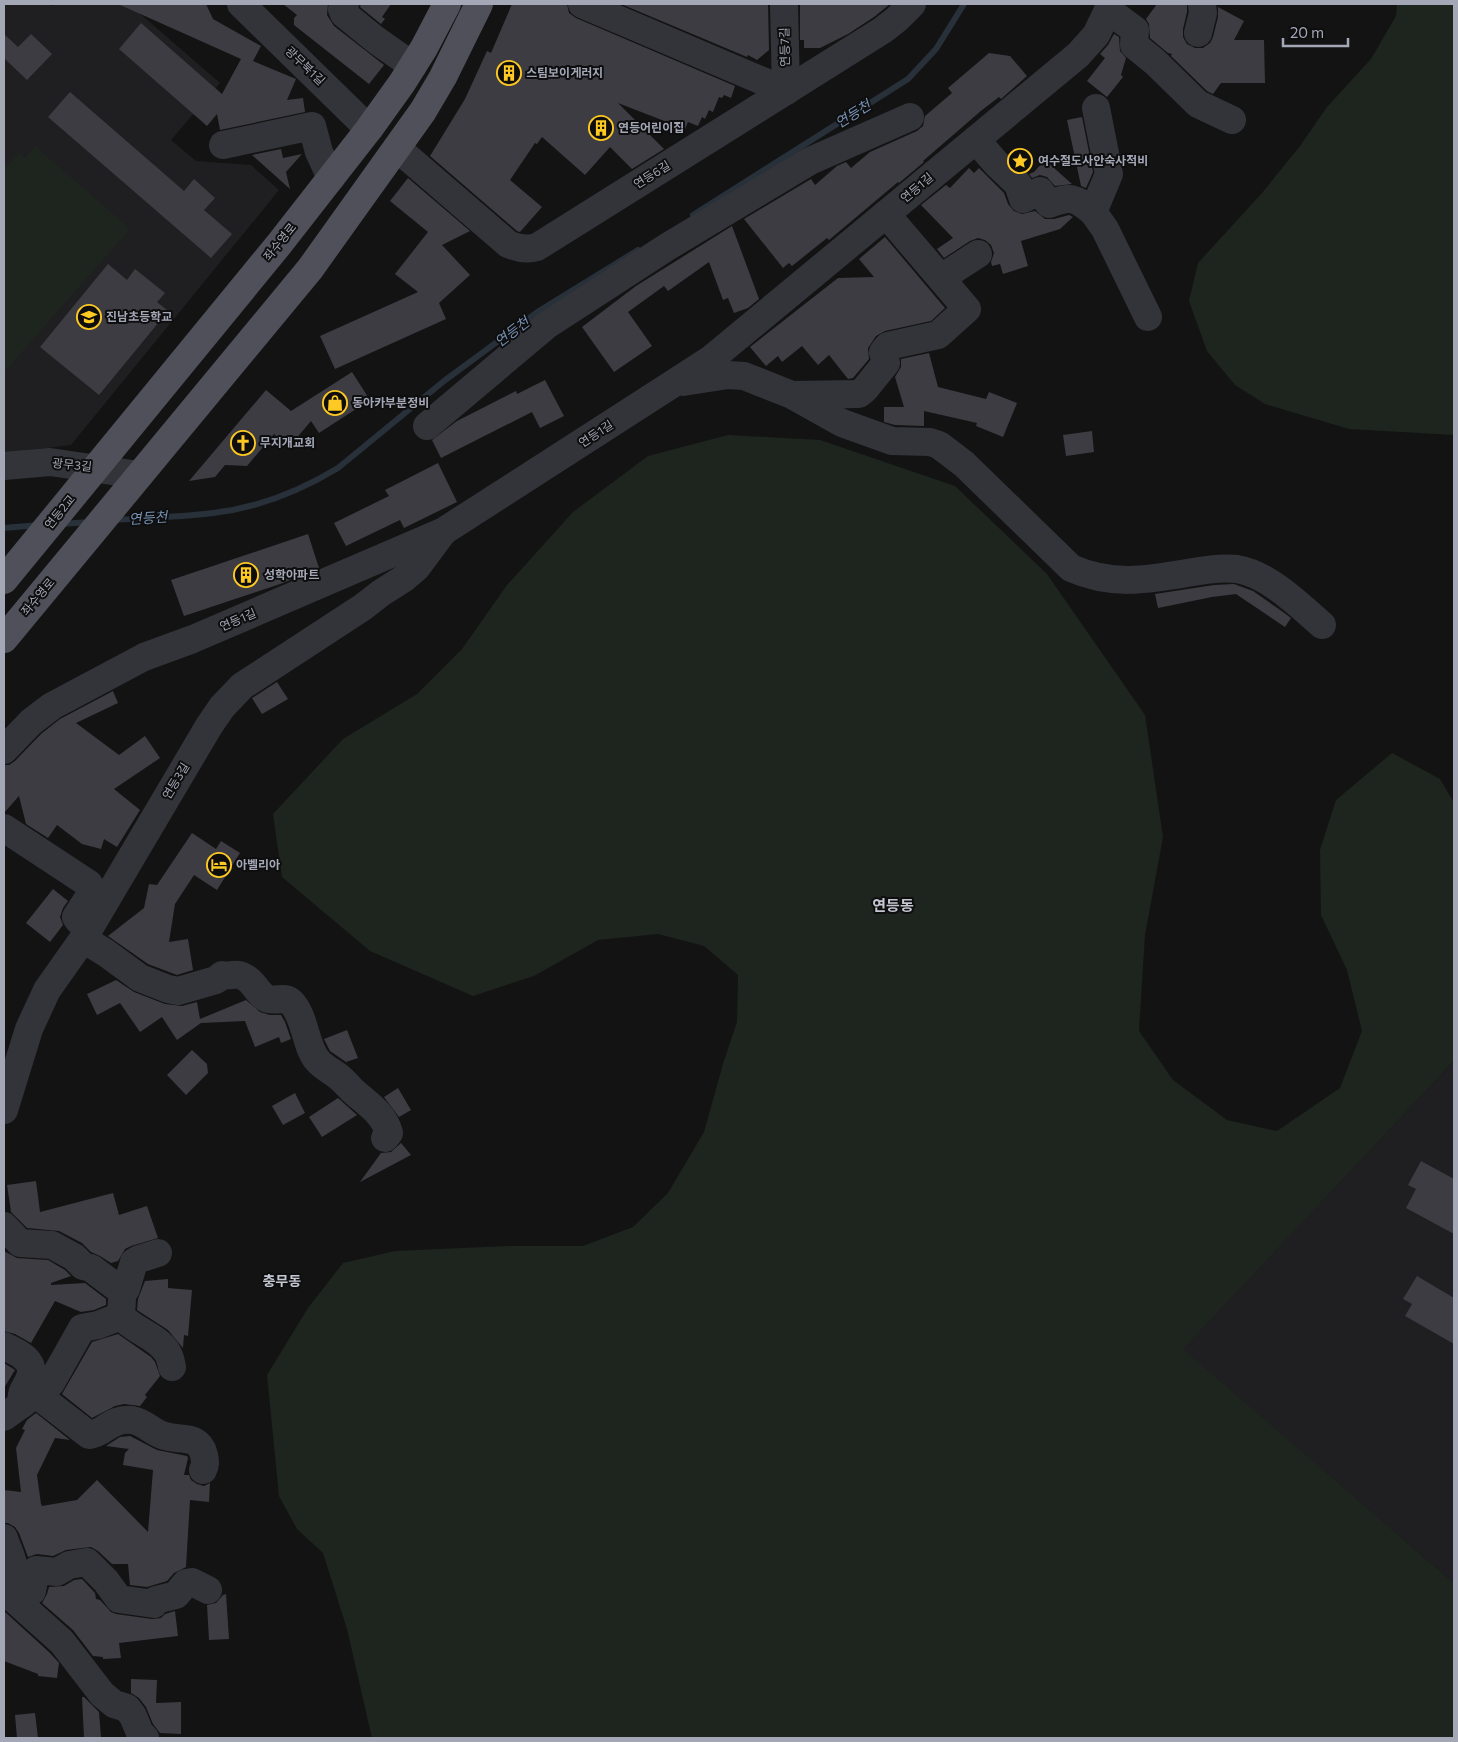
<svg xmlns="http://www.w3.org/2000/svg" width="1458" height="1742" viewBox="0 0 1458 1742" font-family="Commissioner,'Noto Sans KR',sans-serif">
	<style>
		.built { fill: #1f1f21 }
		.green { fill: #1d251e }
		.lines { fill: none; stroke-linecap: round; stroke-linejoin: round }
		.stream { stroke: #283039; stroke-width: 6 }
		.building { fill: #3c3c42 }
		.minor { stroke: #33343a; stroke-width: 28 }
		.major { stroke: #4f5059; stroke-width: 28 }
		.labels { text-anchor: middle; stroke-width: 4; stroke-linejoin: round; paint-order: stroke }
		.street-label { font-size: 12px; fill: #a3a7b6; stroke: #0e0e0f }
		.poi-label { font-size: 12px; font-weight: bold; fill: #a3a7b6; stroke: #0e0e0f; text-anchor: start }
		.water-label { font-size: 14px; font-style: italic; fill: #7792b4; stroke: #0e0e0f }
		.neighbourhood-label { font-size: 14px; font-weight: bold; fill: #c4c7d2; stroke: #0e0e0f }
		.quarter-label { font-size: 15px; font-weight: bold; fill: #c4c7d2; stroke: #0e0e0f }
	</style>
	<rect width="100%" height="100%" fill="#131314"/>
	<g class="built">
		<polygon points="4,4 49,4 51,6 55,4 129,4 220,83 171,140 196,161 251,165 279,190 71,445 4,453"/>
		<polygon points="1454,1061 1454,1583 1182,1349"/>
	</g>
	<g class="green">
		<polygon points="1397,4 1454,4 1454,435 1349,429 1265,404 1235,385 1207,351 1189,301 1198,263 1262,193 1300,146 1327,107 1371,59 1396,16"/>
		<polygon points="35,146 130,229 5,371 4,370 4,163 8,166 19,153 25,158"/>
		<polygon points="728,435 820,440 955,486 1047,574 1145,715 1163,837 1145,935 1139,1031 1173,1080 1227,1120 1277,1131 1340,1088 1362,1031 1347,970 1321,915 1320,850 1336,800 1392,753 1440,779 1454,803 1454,1061 1183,1349 1454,1583 1454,1738 372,1738 347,1629 323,1553 297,1529 279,1496 267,1375 308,1308 343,1263 395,1251 507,1246 583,1246 633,1227 668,1193 704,1132 723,1064 737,1022 738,975 704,946 658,934 598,940 534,976 473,996 370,951 282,877 273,814 343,739 417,694 462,649 507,585 573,512 648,456"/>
	</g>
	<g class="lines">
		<g class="stream">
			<polyline points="693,215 908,79 936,49 964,4"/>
			<path d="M114,520C147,518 180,517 213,513C257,508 300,491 338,468L444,381L539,311L638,250"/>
			<polyline points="61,524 91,522"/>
			<polyline points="4,528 39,525"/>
		</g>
	</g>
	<g class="building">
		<polygon points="118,4 206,4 213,19 261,46 253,61 296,79 287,100 303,98 305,112 220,130 217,114 207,126 119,49 141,23 222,94 241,59"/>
		<polygon points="283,4 328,4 327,15 334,26 384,65 369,84 294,25 294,18 297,15"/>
		<polygon points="361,4 391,4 382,17 385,19 381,24 360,7"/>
		<polygon points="512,4 567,4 569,13 576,18 735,86 731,98 724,95 722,98 719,97 713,112 709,110 705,119 702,117 698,126 688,122 685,129 618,103 664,149 632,169 610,147 585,175 542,137 537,144 535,143 510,180 542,207 520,232 517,231 430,156 465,99 487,51 491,53"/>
		<polygon points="621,4 768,4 769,50 757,60 748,55 747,57"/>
		<polygon points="800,4 890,4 874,17 848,34 820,48 804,48 804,40 800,40"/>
		<polygon points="1157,4 1187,5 1187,12 1183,29 1183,37 1187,44 1195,48 1203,48 1210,43 1213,37 1218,17 1218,7 1244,21 1234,40 1264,40 1265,83 1221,83 1213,94 1207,91 1171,56 1172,54 1168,53 1150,38 1149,24 1146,19"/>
		<polygon points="4,34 18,47 31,34 52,54 27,80 4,58"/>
		<polygon points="1114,34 1119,37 1120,51 1126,58 1121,75 1123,77 1107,97 1087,81 1105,58 1100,54 1108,45"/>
		<polygon points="989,53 1010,56 1027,76 1001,99 999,97 982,110 923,161 924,162 899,183 898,182 829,240 827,238 792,266 789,263 783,268 744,219 811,179 815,185 837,166 846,162 851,168 870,152 917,131 923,126 925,116 952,93 948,88"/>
		<polygon points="70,92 184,191 194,179 215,198 204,210 232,234 211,258 48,117"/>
		<polygon points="1082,117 1093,172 1086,188 1081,186 1067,120"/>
		<polygon points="281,149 283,158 302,154 286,172 290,189 252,155"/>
		<polygon points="1045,160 1072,184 1055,186 1047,177 1040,175 1032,178 1029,174 1034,172"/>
		<polygon points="969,168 974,173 979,168 1004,193 1008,204 1014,211 1022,214 1035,211 1045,219 1054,219 1069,215 1073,217 1060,229 1021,241 1028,266 1003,274 1000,264 992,266 991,262 994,253 991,245 985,240 978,238 970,241 944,258 937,249 953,238 921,205 946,185 950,188"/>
		<polygon points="408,178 470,231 442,245 470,275 439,303 446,319 335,369 320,336 418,292 395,274 428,232 390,201"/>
		<polygon points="732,226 759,299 748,308 734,313 728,298 723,300 709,262 668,291 664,286 628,312 652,346 614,372 582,327 636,286"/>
		<polygon points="885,237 945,308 931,321 885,331 876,336 868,348 869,359 853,378 848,379 829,355 818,365 802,346 782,362 778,356 766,366 750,347 838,278 874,277 859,259"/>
		<polygon points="108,264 127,280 135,269 165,293 157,302 168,311 99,395 40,347"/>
		<polygon points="929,353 938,387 986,399 989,392 1017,403 1003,437 976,426 977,423 924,411 924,426 895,425 884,422 884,407 904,407 895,377 901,367 901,359"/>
		<polygon points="352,372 370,400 319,433 311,421 289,447 274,434 247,466 225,465 215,477 189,481 266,390 291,411"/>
		<polygon points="545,380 564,416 540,428 532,412 441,458 432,440 457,421 516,391 517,394"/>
		<polygon points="1092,431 1094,452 1066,456 1063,435"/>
		<polygon points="438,463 457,502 404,528 400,520 346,546 334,523 389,496 385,490"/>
		<polygon points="308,534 319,568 283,583 184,616 171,580"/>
		<polygon points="1234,584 1253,591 1283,612 1291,618 1285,627 1236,594 1212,597 1158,608 1155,594 1214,585"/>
		<polygon points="277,682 288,699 262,714 252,698"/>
		<polygon points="113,691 118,703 76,723 119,755 145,736 160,758 114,789 140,810 117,847 104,839 101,849 82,844 57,825 48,838 26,824 19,796 4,813 4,765 9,765 15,761 41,734 60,719"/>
		<polygon points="192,833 216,849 221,841 240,853 217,890 194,875 175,904 169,942 188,939 193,970 177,975 148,964 108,936 144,908 149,884 157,885"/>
		<polygon points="53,889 68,901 63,908 60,917 63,925 50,942 26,923"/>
		<polygon points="116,980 134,992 165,1004 182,1006 197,1002 200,1019 246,1000 260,1012 270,1015 281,1015 285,1022 291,1039 281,1043 279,1037 255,1047 245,1021 201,1023 177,1040 162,1017 140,1032 120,1003 97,1015 87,994"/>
		<polygon points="347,1030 358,1058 346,1062 330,1051 324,1039"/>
		<polygon points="192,1050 207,1064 208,1073 186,1095 167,1075"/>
		<polygon points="398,1088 411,1110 399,1117 384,1097"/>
		<polygon points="295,1093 305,1113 283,1125 272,1106"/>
		<polygon points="338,1098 357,1115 322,1137 309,1117"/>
		<polygon points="401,1143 411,1155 360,1182 381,1153 391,1152"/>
		<polygon points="1421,1161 1454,1179 1454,1234 1406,1208 1416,1189 1408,1185"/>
		<polygon points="36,1181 40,1212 113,1193 119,1215 147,1206 158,1238 131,1246 125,1249 118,1261 111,1263 100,1256 91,1252 82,1243 59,1231 27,1228 11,1212 7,1185"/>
		<polygon points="4,1251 17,1258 48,1260 65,1270 71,1276 51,1283 51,1285 85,1283 106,1299 106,1305 94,1310 81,1312 55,1301 31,1343 15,1334 4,1331"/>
		<polygon points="1417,1276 1454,1298 1454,1344 1405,1316 1412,1304 1403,1299"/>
		<polygon points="168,1279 168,1288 192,1290 188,1336 184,1335 183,1348 168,1330 137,1310 138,1299 145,1281"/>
		<polygon points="118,1334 151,1357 155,1362 160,1376 145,1395 147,1397 140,1406 124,1404 115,1406 92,1418 62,1394 92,1342"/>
		<polygon points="4,1363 15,1370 4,1388"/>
		<polygon points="36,1413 70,1440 55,1438 37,1475 41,1504 42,1506 77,1500 97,1480 148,1532 153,1470 123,1465 125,1453 129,1449 106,1446 120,1437 130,1436 157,1450 187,1456 188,1458 184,1475 189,1475 191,1480 197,1484 204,1486 210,1483 209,1502 190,1500 186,1567 174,1573 167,1581 147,1587 130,1585 128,1564 112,1564 98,1551 91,1547 66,1550 53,1556 37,1554 28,1557 19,1533 15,1527 8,1523 4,1523 4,1490 21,1492 16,1448 25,1430 22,1429 27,1420"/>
		<polygon points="82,1579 95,1593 96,1599 100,1600 111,1612 116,1614 152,1619 161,1618 165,1614 175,1611 178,1636 119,1643 121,1658 103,1659 103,1657 93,1656 73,1630 42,1603 47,1594 49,1587 64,1586 74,1580"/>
		<polygon points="226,1594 229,1639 209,1640 207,1605 216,1603 223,1595"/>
		<polygon points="4,1611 50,1653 59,1663 57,1678 38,1676 38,1674 4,1661"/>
		<polygon points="131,1679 157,1680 156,1703 181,1702 181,1734 160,1733 153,1724 146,1707 139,1698 131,1693"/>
		<polygon points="82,1697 84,1697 99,1712 101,1737 84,1738"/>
		<polygon points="35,1713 38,1738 17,1738 15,1715"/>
	</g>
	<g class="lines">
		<g class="minor">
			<polyline points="241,4 369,129"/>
			<polyline points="345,4 342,9 344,14 376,40 413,66"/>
			<polyline points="582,4 786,91"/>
			<polyline points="784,4 786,91"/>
			<polyline points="1108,10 1135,30 1134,45 1155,62 1198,104 1232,120"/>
			<polyline points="1198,33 1203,13 1202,4"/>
			<path d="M976,140L996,163L1018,184L1023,199L1040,191L1049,204C1072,196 1074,197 1093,212L1109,174L1096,108"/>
			<polyline points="223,145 312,126 319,152 331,178"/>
			<path d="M398,149L508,244C517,248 527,250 537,247L883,30L897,19L912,4"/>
			<polyline points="1093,212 1105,229 1148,317"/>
			<polyline points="941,278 978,254"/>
			<path d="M683,382L728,375L744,376L792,395L842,423L892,441L930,442L939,445L964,464L1071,568C1111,586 1147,580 1187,573C1203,570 1221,567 1237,569C1268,574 1299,605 1322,625"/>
			<polyline points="794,395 859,394 865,389 886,363 883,352 888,346 938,335 967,309 886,214"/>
			<polyline points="427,426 547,325 667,247 810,161 910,117"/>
			<polyline points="4,466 50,462 139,475"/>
			<polyline points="4,750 31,722 52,706 144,657 193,639 444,531 674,383 711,359 1078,55 1096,35 1111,4"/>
			<polyline points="4,828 89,884 91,894 76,917 78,920"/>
			<path d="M83,939L106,953L140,978L168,989L178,991L216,980L222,975C229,977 236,972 244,977C254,981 259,997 269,999C277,1001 285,996 291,1002C306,1017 305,1047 318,1061C324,1068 332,1071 339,1077C344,1081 348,1086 352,1090C366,1103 384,1113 389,1133L385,1138"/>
			<polyline points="4,1110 29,1029 47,990 83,939 209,726 222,707 242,686 363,607 381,593 403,579 417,567 443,532"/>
			<polyline points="4,1226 20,1243 52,1245 74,1257 83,1266 91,1268 123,1292 126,1289 134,1262 139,1259 158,1253"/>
			<path d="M122,1299L121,1316C134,1331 157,1336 167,1352C170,1356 171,1362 172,1367"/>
			<path d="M4,1346C15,1351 37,1360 30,1377C26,1389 20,1389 22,1404"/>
			<path d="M36,1394L89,1435C106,1433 109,1418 132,1420C144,1422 151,1431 162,1435C177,1442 198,1432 204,1455C205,1461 206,1464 203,1470"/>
			<polyline points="4,1417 51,1383 82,1328 98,1325 121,1316"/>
			<path d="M4,1538C7,1548 14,1560 14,1570C15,1581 10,1587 14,1599L62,1642L102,1694L114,1704L127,1708L133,1716L140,1733L145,1738"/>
			<polyline points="14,1599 32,1591 36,1570 57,1572 69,1565 87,1562 106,1581 119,1599 154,1604 156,1600 176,1595 186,1583 192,1582 208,1590"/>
		</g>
		<g class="major">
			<polyline points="4,580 280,243 369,129 402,83 424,48 447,4"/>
			<polyline points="4,639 310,269 423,111 443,77 479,4"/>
		</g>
	</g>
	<defs>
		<symbol id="building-ring" viewBox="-11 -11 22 22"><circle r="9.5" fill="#0e0e0f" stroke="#fdc922" stroke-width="1.5"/><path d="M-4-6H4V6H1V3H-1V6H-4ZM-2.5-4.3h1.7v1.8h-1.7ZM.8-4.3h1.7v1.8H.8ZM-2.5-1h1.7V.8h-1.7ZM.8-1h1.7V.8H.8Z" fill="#fdc922"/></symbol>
		<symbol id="sight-ring" viewBox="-11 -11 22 22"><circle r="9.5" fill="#0e0e0f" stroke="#fdc922" stroke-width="1.5"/><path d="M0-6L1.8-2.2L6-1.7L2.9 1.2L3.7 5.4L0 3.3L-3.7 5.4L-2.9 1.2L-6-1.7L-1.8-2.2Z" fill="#fdc922"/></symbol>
		<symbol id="school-ring" viewBox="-11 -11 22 22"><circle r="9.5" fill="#0e0e0f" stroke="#fdc922" stroke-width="1.5"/><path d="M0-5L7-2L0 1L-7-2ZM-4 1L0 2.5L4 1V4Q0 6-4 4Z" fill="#fdc922"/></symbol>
		<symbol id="shop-ring" viewBox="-11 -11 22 22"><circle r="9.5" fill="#0e0e0f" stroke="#fdc922" stroke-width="1.5"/><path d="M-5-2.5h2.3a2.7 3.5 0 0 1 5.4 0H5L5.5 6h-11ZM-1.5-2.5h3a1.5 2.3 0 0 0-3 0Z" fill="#fdc922"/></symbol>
		<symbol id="church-ring" viewBox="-11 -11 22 22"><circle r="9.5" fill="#0e0e0f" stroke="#fdc922" stroke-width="1.5"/><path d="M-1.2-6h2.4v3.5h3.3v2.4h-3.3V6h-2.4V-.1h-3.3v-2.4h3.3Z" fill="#fdc922"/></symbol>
		<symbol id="hotel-ring" viewBox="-11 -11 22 22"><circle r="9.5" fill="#0e0e0f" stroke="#fdc922" stroke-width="1.5"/><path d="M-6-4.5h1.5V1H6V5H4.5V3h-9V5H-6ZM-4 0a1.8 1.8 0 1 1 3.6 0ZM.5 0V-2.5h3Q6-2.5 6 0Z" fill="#fdc922"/></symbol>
	</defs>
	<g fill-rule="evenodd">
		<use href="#building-ring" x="495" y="59" width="28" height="28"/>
		<use href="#building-ring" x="587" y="114" width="28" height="28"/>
		<use href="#sight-ring" x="1006" y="147" width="28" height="28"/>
		<use href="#school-ring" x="75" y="303" width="28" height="28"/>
		<use href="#shop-ring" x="321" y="389" width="28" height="28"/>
		<use href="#church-ring" x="229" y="429" width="28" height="28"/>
		<use href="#building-ring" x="232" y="561" width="28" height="28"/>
		<use href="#hotel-ring" x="205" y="851" width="28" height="28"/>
	</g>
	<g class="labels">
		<g class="street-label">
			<text transform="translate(785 47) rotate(-91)" y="4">연등7길</text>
			<text transform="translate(305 66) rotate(44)" y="4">광무북1길</text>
			<text transform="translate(652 175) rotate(-32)" y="4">연등6길</text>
			<text transform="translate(917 188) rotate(-40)" y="4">연등1길</text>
			<text transform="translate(280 242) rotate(-51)" y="4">좌수영로</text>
			<text transform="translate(596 434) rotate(-33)" y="4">연등1길</text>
			<text transform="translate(72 465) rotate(6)" y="4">광무3길</text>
			<text transform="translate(60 512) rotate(-51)" y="4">연등2교</text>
			<text transform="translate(38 597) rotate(-50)" y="4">좌수영로</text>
			<text transform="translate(238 620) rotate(-23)" y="4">연등1길</text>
			<text transform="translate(176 781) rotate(-59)" y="4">연등3길</text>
		</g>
		<g class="poi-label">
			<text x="526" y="77">스팀보이게러지</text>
			<text x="618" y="132">연등어린이집</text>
			<text x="1038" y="165">여수절도사안숙사적비</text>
			<text x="106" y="321">진남초등학교</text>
			<text x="352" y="407">동아카부분정비</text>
			<text x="260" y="447">무지개교회</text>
			<text x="264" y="579">성학아파트</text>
			<text x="236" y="869">아벨리아</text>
		</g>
		<g class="water-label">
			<text transform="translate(853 114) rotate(-32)" y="5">연등천</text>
			<text transform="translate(512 332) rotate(-37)" y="5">연등천</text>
			<text transform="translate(148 518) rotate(-4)" y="5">연등천</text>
		</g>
		<g class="neighbourhood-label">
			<text x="282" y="1286">충무동</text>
		</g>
		<g class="quarter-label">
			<text x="893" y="911">연등동</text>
		</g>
	</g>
	<rect width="1458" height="1742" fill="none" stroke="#a3a7b6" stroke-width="10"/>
	<path d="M1283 38v8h65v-8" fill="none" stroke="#a3a7b6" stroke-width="2.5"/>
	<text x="1290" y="38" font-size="15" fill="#a3a7b6" stroke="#0e0e0f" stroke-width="4" paint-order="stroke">20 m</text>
</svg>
